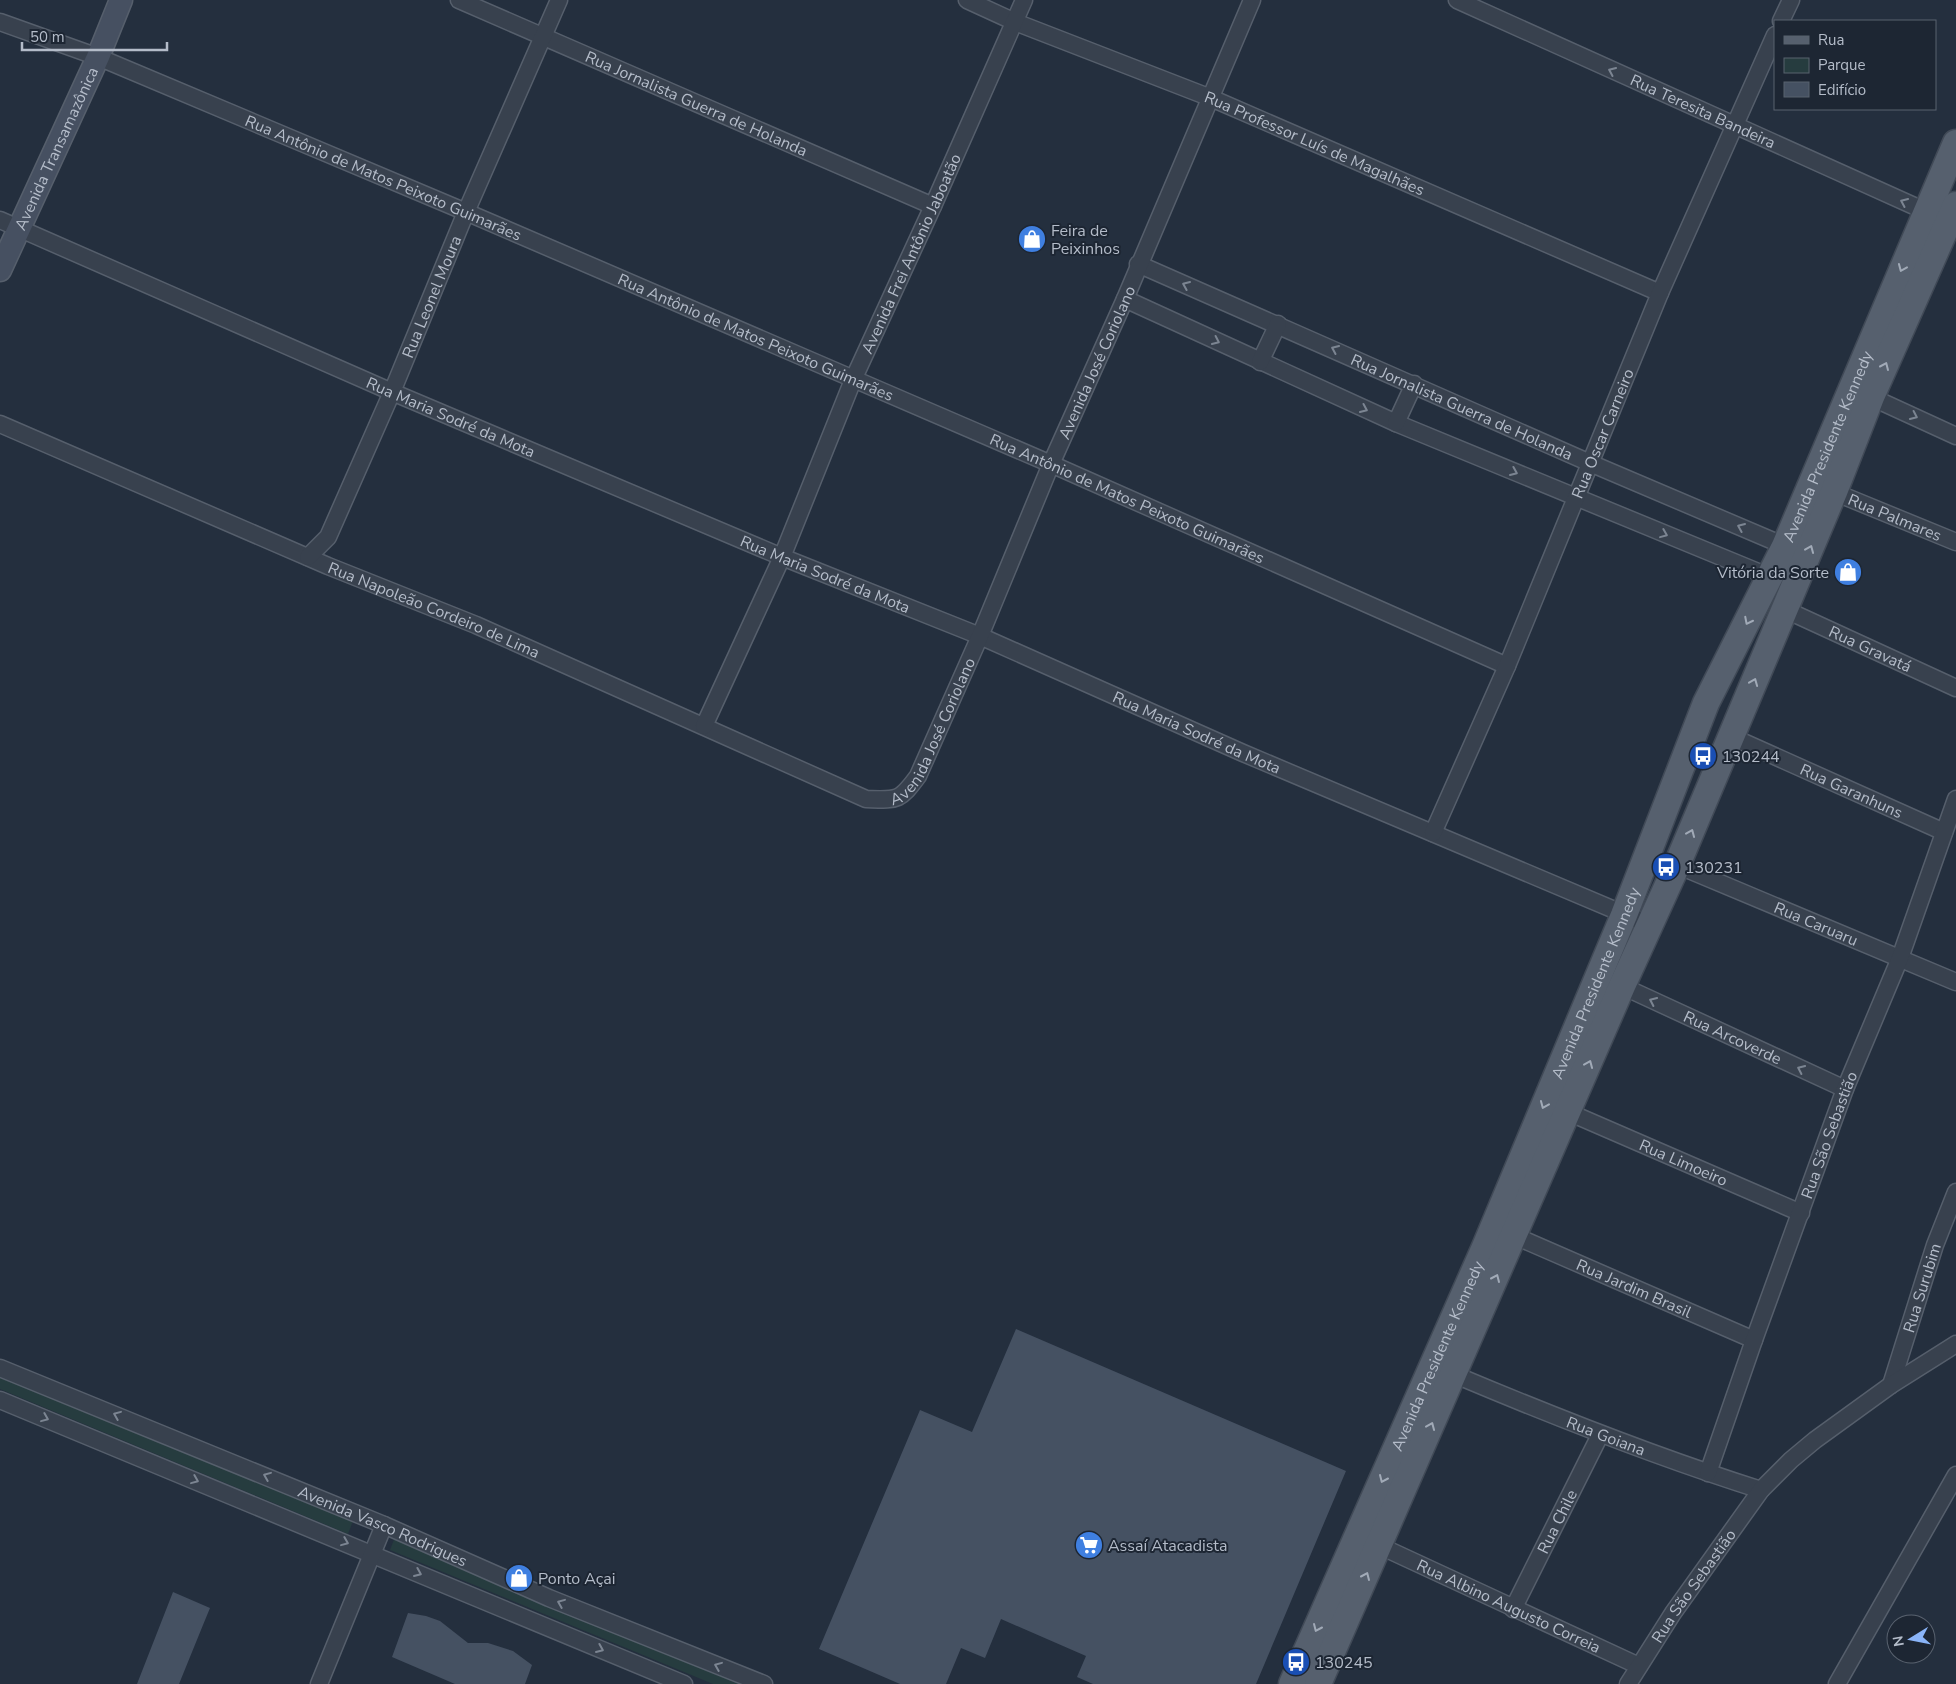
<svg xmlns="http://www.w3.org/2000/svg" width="1956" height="1684" viewBox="0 0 1956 1684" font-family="'Nunito Sans',sans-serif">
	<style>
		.green { fill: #263c3f }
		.building { fill: #455162 }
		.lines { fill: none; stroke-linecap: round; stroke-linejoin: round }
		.street-casing { stroke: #565f6c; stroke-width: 19 }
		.secondary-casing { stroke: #565f6c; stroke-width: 25 }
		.primary-casing { stroke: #414a57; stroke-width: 29 }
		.street { stroke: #38414e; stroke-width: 16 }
		.secondary { stroke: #465061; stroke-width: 22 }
		.primary { stroke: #56606e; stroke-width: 26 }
		.oneway { stroke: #7c8592 }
		.oneway2 { stroke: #a1aab7 }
		.labels { text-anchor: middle; stroke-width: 4; stroke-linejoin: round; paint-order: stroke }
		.street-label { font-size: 16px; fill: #b4bcc9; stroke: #1d2633 }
		.poi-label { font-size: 16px; fill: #b4bcc9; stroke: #1d2633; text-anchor: start }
	</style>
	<rect width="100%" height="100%" fill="#242f3e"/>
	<g class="green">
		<polygon points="0,1374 353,1521 348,1534 0,1389"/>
		<polygon points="395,1537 748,1684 713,1684 390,1550"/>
	</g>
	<g class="building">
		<polygon points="1016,1329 1346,1471 1256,1684 1093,1684 1077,1677 1086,1656 1001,1619 985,1658 961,1648 946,1684 900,1684 819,1649 920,1410 972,1432"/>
		<polygon points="173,1592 210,1608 203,1625 179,1684 137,1684"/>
		<polygon points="408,1613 426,1616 440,1621 468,1643 488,1643 513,1651 532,1665 525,1684 455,1684 392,1657"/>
	</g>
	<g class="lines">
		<defs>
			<g id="street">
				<path id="s1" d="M459,0L933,206"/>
				<path id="s2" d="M967,0L1015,22L1211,98L1660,293"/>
				<path id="s3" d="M1457,0L1934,215"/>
				<polyline points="1781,21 1791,0"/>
				<path id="s4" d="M0,22L98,57L466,212L1051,464L1507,666"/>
				<path id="s5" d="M0,220L392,392L782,557L980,636L1243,753L1650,925"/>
				<path id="s6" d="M1138,264L1590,463L1785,546"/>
				<polyline points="1125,299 1396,423 1770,577"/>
				<polyline points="1260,362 1278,324"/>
				<polyline points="1871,397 1956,436"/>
				<polyline points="1396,423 1414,384"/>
				<path id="s7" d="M0,424L328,566L476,625L866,799C897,800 899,802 918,776L980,636L1051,464L1125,299L1252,0"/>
				<path id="s8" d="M1834,492L1956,542"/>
				<path id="s9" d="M308,557L328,537L392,392L466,212L559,0"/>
				<path id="s10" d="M1784,609L1956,688"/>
				<path id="s11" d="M704,726L782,557L853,380L933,206L1024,0"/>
				<path id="s12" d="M1732,737L1944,832"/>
				<path id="s13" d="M1433,833L1507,666L1660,293L1775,35"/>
				<path id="s14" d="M1677,865L1956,982"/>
				<path id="s15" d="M1622,986L1845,1089"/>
				<path id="s16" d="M1568,1112L1801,1213"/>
				<path id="s17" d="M1515,1236L1754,1340"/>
				<path id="s18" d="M0,1368L384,1525L549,1598L764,1684"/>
				<path id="s19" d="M1453,1374C1555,1417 1656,1457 1761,1490"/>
				<path id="s20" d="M1891,1385L1935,1245L1956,1192"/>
				<polyline points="0,1400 684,1684"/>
				<path id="s21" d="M1708,1473L1754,1340L1845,1089L1900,958L1956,799"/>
				<path id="s22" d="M1380,1546L1639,1666"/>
				<path id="s23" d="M1513,1609L1600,1435"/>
				<polyline points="319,1684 384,1525"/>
				<path id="s24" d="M1628,1684L1673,1613L1761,1490L1791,1460L1815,1440L1891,1385L1956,1344"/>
				<polyline points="1837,1684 1956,1475"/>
			</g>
			<g id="secondary">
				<path id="s25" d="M0,270L98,57L121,0"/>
			</g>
			<g id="primary">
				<path id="s26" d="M1292,1684L1485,1247L1624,915L1706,703L1785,546L1956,143"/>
				<polyline points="1318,1684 1622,986 1677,865 1834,492 1871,397 1956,205"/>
			</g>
		</defs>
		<use href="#street" class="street-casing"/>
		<use href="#secondary" class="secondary-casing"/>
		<use href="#primary" class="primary-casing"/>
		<use href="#street" class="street"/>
		<use href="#secondary" class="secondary"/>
		<use href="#primary" class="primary"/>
	</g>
	<defs><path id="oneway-chevron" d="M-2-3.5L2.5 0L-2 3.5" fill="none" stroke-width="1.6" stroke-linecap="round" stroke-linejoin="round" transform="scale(1.25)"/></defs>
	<g class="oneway">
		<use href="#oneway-chevron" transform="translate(1612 71) rotate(-156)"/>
		<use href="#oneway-chevron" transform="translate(1904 202) rotate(-156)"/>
		<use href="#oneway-chevron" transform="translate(1186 285) rotate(-157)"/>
		<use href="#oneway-chevron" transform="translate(1216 341) rotate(25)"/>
		<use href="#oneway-chevron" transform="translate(1335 349) rotate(-156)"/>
		<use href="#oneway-chevron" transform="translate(1364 409) rotate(24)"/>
		<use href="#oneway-chevron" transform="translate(1914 416) rotate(25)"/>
		<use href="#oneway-chevron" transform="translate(1514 472) rotate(23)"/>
		<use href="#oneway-chevron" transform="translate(1741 527) rotate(-157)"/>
		<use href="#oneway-chevron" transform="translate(1664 534) rotate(22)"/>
		<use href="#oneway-chevron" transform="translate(1653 1001) rotate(-155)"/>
		<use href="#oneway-chevron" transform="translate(1801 1069) rotate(-155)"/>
		<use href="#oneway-chevron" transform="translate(117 1415) rotate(-158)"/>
		<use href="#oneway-chevron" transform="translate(45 1418) rotate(22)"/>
		<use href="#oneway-chevron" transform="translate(267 1476) rotate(-158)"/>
		<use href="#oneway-chevron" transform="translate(195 1480) rotate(22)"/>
		<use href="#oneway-chevron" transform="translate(345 1542) rotate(22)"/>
		<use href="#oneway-chevron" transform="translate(418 1573) rotate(23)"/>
		<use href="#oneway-chevron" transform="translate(561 1603) rotate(-158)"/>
		<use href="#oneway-chevron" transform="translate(600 1649) rotate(23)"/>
		<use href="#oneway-chevron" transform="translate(718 1666) rotate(-158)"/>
	</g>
	<g class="oneway2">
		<use href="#oneway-chevron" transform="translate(1902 268) rotate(113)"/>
		<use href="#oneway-chevron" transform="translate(1885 366) rotate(-66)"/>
		<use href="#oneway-chevron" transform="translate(1810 549) rotate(-67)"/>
		<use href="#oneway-chevron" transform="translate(1748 621) rotate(117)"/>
		<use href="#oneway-chevron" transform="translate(1754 682) rotate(-68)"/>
		<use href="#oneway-chevron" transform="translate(1691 833) rotate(-67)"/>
		<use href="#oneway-chevron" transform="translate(1589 1064) rotate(-67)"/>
		<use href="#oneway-chevron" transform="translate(1544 1105) rotate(113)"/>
		<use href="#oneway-chevron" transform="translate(1496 1278) rotate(-66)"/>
		<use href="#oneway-chevron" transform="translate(1431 1426) rotate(-67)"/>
		<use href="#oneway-chevron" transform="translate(1383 1479) rotate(114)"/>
		<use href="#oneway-chevron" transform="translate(1366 1576) rotate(-66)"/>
		<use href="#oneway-chevron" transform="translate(1317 1628) rotate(114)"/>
	</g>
	<defs>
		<symbol id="shop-disc" viewBox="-11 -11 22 22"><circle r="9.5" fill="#3f7fe0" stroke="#1d2633"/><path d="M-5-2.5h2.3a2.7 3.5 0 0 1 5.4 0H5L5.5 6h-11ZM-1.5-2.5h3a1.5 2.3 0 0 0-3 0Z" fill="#fff"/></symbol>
		<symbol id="bus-disc" viewBox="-11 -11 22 22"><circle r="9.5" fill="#1a4fb4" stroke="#1d2633"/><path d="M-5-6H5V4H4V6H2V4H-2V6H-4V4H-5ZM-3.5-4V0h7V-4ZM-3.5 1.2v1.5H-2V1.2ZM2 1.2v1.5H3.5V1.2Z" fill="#fff"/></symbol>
		<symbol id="supermarket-disc" viewBox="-11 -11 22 22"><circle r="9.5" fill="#3f7fe0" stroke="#1d2633"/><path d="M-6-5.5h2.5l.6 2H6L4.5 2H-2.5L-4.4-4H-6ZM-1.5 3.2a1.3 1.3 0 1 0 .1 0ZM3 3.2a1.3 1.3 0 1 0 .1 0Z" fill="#fff"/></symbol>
	</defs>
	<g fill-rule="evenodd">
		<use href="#shop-disc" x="1016" y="223" width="32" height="32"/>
		<use href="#shop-disc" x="1832" y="556" width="32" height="32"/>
		<use href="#bus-disc" x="1687" y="740" width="32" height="32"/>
		<use href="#bus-disc" x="1650" y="851" width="32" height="32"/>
		<use href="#supermarket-disc" x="1073" y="1529" width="32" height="32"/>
		<use href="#shop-disc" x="503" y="1562" width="32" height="32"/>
		<use href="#bus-disc" x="1280" y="1646" width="32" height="32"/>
	</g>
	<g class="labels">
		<g class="street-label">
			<text dy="6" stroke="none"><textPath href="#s1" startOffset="259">Rua Jornalista Guerra de Holanda</textPath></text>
			<text dy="6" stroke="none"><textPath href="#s3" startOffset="270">Rua Teresita Bandeira</textPath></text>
			<text dy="6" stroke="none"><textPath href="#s2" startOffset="376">Rua Professor Luís de Magalhães</textPath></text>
			<text dy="6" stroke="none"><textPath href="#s25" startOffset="134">Avenida Transamazônica</textPath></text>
			<text dy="6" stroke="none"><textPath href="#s4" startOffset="414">Rua Antônio de Matos Peixoto Guimarães</textPath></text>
			<text dy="6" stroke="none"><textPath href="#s11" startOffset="516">Avenida Frei Antônio Jaboatão</textPath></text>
			<text dy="6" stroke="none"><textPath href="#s9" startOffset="290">Rua Leonel Moura</textPath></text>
			<text dy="6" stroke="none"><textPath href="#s4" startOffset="819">Rua Antônio de Matos Peixoto Guimarães</textPath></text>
			<text dy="6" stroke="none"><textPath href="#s7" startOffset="1456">Avenida José Coriolano</textPath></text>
			<text dy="6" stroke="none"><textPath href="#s6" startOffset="354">Rua Jornalista Guerra de Holanda</textPath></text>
			<text dy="6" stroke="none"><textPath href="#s5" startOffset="492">Rua Maria Sodré da Mota</textPath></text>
			<text dy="6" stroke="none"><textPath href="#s13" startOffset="434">Rua Oscar Carneiro</textPath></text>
			<text dy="6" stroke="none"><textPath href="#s26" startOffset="1349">Avenida Presidente Kennedy</textPath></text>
			<text dy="6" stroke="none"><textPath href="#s4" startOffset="1224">Rua Antônio de Matos Peixoto Guimarães</textPath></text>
			<text dy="6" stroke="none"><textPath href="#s8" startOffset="66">Rua Palmares</textPath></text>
			<text dy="6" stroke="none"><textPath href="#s5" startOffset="898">Rua Maria Sodré da Mota</textPath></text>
			<text dy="6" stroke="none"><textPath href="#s7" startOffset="472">Rua Napoleão Cordeiro de Lima</textPath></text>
			<text dy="6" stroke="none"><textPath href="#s10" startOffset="95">Rua Gravatá</textPath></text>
			<text dy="6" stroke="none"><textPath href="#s7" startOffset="1051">Avenida José Coriolano</textPath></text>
			<text dy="6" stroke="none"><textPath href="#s5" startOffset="1302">Rua Maria Sodré da Mota</textPath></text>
			<text dy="6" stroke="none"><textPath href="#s12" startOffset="131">Rua Garanhuns</textPath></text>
			<text dy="6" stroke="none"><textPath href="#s14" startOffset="151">Rua Caruaru</textPath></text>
			<text dy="6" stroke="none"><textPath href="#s26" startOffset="764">Avenida Presidente Kennedy</textPath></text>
			<text dy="6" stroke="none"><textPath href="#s15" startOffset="122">Rua Arcoverde</textPath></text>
			<text dy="6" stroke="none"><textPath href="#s21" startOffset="359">Rua São Sebastião</textPath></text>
			<text dy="6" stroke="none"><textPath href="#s16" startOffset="126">Rua Limoeiro</textPath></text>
			<text dy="6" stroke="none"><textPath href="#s17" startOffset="130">Rua Jardim Brasil</textPath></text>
			<text dy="6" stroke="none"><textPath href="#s20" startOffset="102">Rua Surubim</textPath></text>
			<text dy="6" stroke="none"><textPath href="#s26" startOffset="359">Avenida Presidente Kennedy</textPath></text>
			<text dy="6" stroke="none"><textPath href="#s19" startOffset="165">Rua Goiana</textPath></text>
			<text dy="6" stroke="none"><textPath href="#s23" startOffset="98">Rua Chile</textPath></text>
			<text dy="6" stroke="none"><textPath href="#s18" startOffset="414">Avenida Vasco Rodrigues</textPath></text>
			<text dy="6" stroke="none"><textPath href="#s24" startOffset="118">Rua São Sebastião</textPath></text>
			<text dy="6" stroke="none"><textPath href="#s22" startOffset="142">Rua Albino Augusto Correia</textPath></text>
		</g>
		<g class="poi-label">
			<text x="1051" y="236">Feira de<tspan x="1051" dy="18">Peixinhos</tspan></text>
			<text x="1829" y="578" text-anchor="end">Vitória da Sorte</text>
			<text x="1722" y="762">130244</text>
			<text x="1685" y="873">130231</text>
			<text x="1108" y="1551">Assaí Atacadista</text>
			<text x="538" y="1584">Ponto Açai</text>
			<text x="1315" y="1668">130245</text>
		</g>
	</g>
	<rect x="1774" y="20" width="162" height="90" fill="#1d2633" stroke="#59626f"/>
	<rect x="1784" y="36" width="25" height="8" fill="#56606e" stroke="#59626f"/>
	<text x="1818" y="45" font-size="15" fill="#b4bcc9">Rua</text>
	<rect x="1784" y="58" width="25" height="15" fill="#263c3f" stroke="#59626f"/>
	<text x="1818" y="70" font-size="15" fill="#b4bcc9">Parque</text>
	<rect x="1784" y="82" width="25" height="15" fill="#455162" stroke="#59626f"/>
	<text x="1818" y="95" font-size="15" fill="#b4bcc9">Edifício</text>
	<g transform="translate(1911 1639) rotate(260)"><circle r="24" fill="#1d2633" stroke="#59626f"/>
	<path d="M0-4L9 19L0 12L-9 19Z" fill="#8ab4f8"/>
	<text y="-8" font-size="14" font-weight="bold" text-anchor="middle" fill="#b4bcc9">N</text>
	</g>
	<path d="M22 42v8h145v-8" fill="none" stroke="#b4bcc9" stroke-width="2.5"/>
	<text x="30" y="42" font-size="15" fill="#b4bcc9" stroke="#1d2633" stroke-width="4" paint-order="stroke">50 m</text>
</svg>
